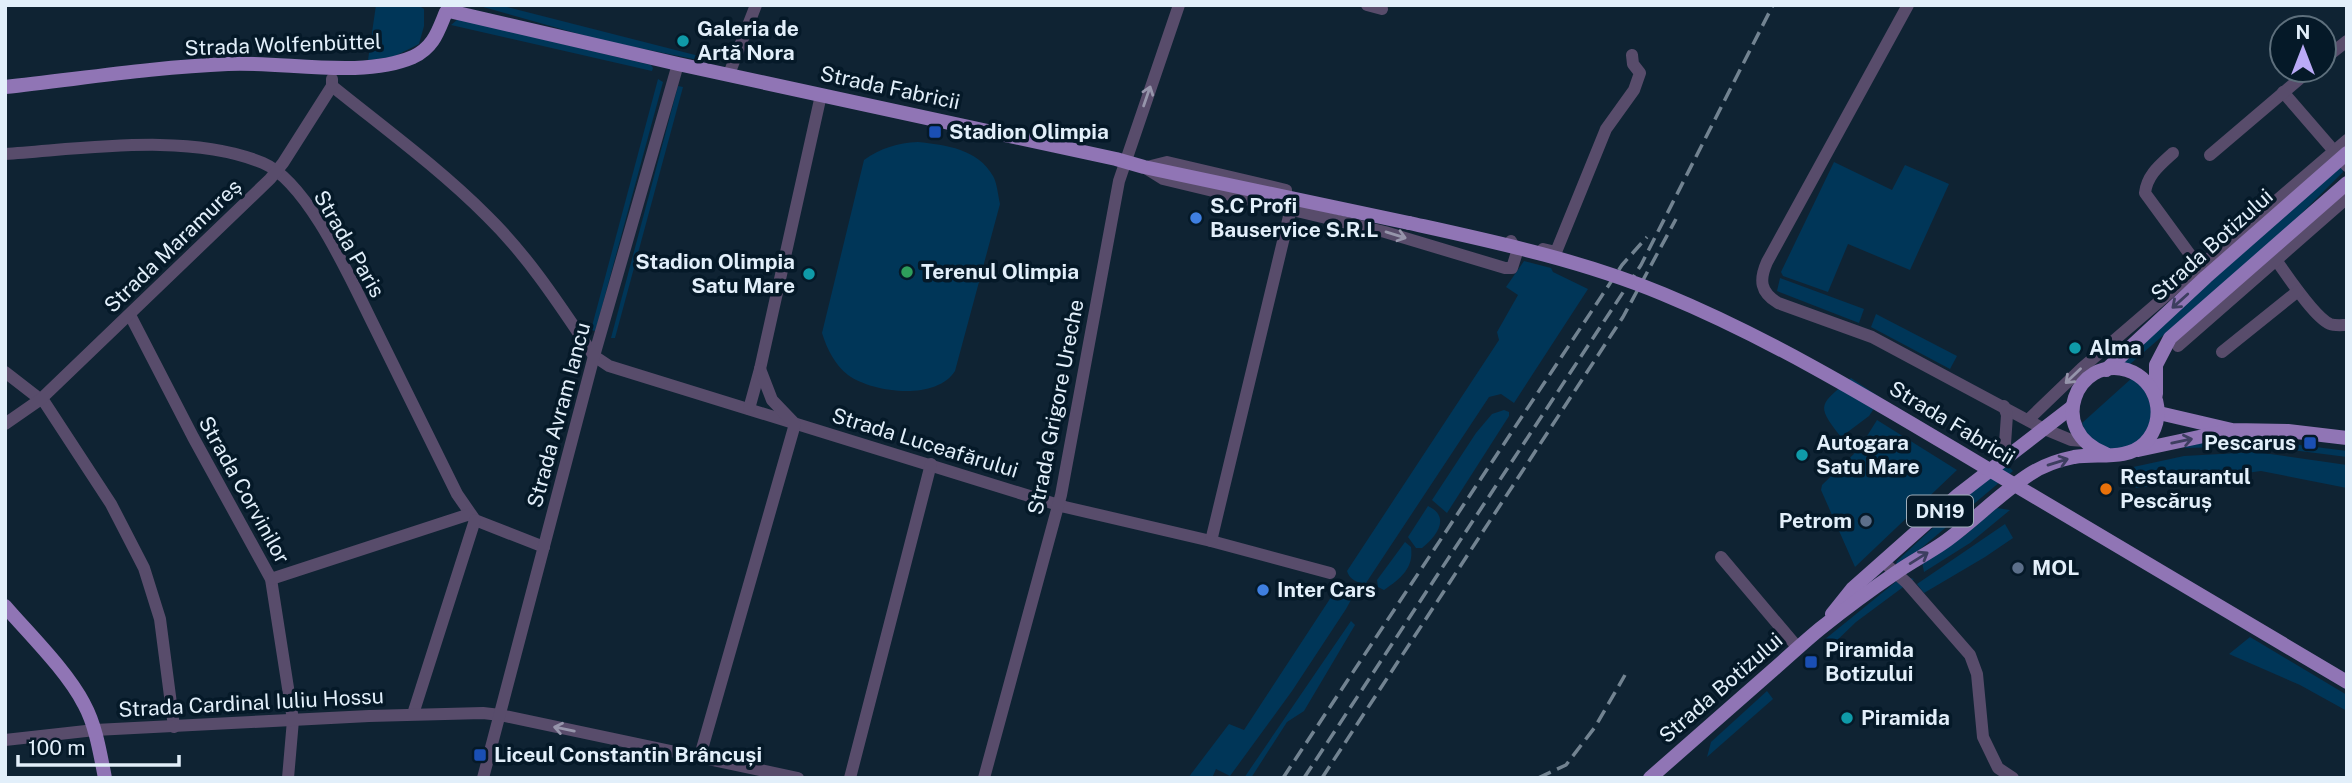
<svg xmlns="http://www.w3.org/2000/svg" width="2352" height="783" viewBox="0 0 2352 783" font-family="'Public Sans',sans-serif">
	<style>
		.green { fill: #003658 }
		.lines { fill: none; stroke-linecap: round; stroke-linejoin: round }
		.minor { stroke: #584c6b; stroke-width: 12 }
		.major { stroke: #9075b5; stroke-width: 14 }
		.rail { stroke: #728391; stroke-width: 3.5; stroke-dasharray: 14 7; stroke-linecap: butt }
		.major-bridge { stroke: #9075b5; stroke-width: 14 }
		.oneway { stroke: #9695ab }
		.oneway2 { stroke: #3d3e60 }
		.culture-dot { fill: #0f9aa8; stroke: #051928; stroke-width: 2.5 }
		.transit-dot { fill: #1a4fb4; stroke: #051928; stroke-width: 2.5 }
		.shop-dot { fill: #3f7fe0; stroke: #051928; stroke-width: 2.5 }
		.leisure-dot { fill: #2e9e5b; stroke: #051928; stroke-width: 2.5 }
		.food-dot { fill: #e8710a; stroke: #051928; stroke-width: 2.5 }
		.service-dot { fill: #5c6f8a; stroke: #051928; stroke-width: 2.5 }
		.labels { text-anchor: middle; stroke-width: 7; stroke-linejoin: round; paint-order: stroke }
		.shield { fill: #051928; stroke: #a0afbb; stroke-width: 2 }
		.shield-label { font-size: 19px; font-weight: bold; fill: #e2effa }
		.poi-label { font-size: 21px; font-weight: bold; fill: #e2effa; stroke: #051928; text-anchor: start }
		.street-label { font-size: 21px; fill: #e2effa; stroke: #051928 }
	</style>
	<rect width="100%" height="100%" fill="#0f2333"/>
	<g class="green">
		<polygon points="376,5 418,5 424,9 424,26 419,44 393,57 368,60"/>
		<polygon points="476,5 499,5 703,57 703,61 600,40"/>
		<polygon points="458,19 651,65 653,68 652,71 451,25"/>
		<polygon points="658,79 663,82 597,325 595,331 591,330"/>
		<polygon points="678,86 683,87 615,338 611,338"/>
		<path d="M918,142C946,145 978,149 993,176C997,183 998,195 1000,204L955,371C936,401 873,393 848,375C835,365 827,349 822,333L864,160C881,148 897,143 918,142Z"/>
		<polygon points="1834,162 1892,190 1905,165 1949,184 1910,270 1848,244 1828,292 1783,276 1781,272"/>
		<polygon points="2341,166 2343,172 2287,228 2129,365 2119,363"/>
		<path d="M1524,261L1551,268L1553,272L1588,289L1514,403L1501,394L1489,397L1366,583C1358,584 1349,579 1347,571L1499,340L1497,332L1518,295L1506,287Z"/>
		<polygon points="1780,278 1864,309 1859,323 1777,291"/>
		<polygon points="1876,314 1957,356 1950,369 1871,327"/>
		<path d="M1851,378L1881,398L1869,416L1841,437C1814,403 1821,405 1851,378Z"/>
		<path d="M2132,378L2142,385L2155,414L2144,440C2116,452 2095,458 2082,423Z"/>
		<polygon points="1504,410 1509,412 1509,416 1447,513 1432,500 1476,433 1492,414"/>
		<polygon points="1877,420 1957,470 1855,567 1821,490 1822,485 1859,449"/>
		<polygon points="2196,443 2292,444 2347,451 2347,457 2261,446 2185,448 2185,446"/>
		<polygon points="2256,452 2347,465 2347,488 2261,471 2136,488 2124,469 2184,456"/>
		<polygon points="2004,462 2013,471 1900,566 1896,565 1897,561"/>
		<path d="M1428,506C1451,517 1437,536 1422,548H1416L1408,537Z"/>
		<polygon points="1997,508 2010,510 1970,543 1924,572 1922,562 1964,536"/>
		<polygon points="2005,524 2013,538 1985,557 1924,593 1917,584"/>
		<path d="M1405,542L1411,547C1414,568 1401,578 1384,590L1378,587L1377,580Z"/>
		<polygon points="1903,576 1914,579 1856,622 1828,649 1824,640"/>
		<polygon points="1339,585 1348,590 1352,598 1346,609 1292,691 1230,776 1216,769 1212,778 1188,778 1229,724 1244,730"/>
		<polygon points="1351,621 1355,625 1304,711 1287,722 1251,778 1244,778"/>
		<polygon points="2250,637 2347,695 2347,711 2300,685 2229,654"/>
		<polygon points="1767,691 1773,699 1707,757 1711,742"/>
	</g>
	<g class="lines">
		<g class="minor">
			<polyline points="1367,5 1382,9"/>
			<path d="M1908,5L1767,262C1759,280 1760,292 1778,303L1872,337L2042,428L2071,440L2084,441"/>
			<polyline points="2324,59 2347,41"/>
			<polyline points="729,74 756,5"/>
			<path d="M332,86C384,128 439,168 487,216C529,257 561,307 594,356L609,366L1065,507L1211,541L1330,573"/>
			<polyline points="2283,92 2347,166"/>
			<path d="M2173,153C2160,165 2147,175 2145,193L2202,271"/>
			<path d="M5,154C84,149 189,132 263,163C310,183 354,287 377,332C404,386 430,440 457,494L475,520L544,547"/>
			<polyline points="2210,155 2310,70"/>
			<polyline points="1147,167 1167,162 1286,190"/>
			<polyline points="1147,169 1163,179 1385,232 1505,268 1512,268 1517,252 1511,241"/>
			<polyline points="1543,249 1556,252 1606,129 1634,90 1640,73 1633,64 1632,55"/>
			<path d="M2276,260C2287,275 2314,317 2330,324C2335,326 2342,325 2347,325"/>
			<polyline points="130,315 193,437 271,579 293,720 288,778"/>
			<polyline points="2178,346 2347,198"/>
			<polyline points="2222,352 2298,291"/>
			<polyline points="5,372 45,403 111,504 144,568 160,619 174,727"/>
			<polyline points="2004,406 2007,415 2004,458"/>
			<polyline points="749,409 760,369 821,95"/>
			<polyline points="2028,420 2082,368 2347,140"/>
			<polyline points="5,424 41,399 270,179 283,163 332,86 332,79"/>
			<polyline points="1211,541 1291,208"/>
			<polyline points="1721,557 1798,648"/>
			<polyline points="1888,566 1907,583 1970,655 1977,674 1983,737 1998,768 2013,778"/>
			<polyline points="271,579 470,514"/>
			<polyline points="413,714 475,520"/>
			<polyline points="5,740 95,730 369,716 483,713 500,715 798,778"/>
			<polyline points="700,756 795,424 772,400 760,369"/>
			<polyline points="483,778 594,356 678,64"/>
			<polyline points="850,778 931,464"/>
			<polyline points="984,778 1061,495 1119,181 1179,5"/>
		</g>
		<g class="major">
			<polyline points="449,11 678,64 1116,159 1144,167 1409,223"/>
			<path d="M5,87C79,79 154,67 228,64C284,61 361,79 413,57C434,47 438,31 446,12"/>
			<polyline points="2106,370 2206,277 2347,153"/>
			<polyline points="2156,394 2156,365 2170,338 2347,183"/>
			<polyline points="2159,413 2232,430 2288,431 2347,438"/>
			<polyline points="2138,450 2227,431"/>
			<path d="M5,606C30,635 67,671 84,704C96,726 100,753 105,778"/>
			<polyline points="1832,614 1852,589 1958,495 2072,407"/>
			<path d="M1650,778C1691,742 1732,706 1773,670C1789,656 1805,641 1821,628C1845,609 1869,591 1894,574C1909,563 1927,554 1943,543C1973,522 1999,494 2030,474C2044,465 2059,460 2074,457C2098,453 2127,461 2145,443C2168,419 2158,380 2127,370C2077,355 2045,431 2106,454"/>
		</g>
		<g class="rail">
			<polyline points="1283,778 1601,297 1622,265 1647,237"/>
			<polyline points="1304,778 1641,265 1773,5"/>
			<polyline points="1322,778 1623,317 1676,219"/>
			<polyline points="1538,778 1566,765 1595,727 1625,675"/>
		</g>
		<path class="major-bridge" d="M1409,223C1495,242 1581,260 1663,294C1777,341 1882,406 1988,469C2108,540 2227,611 2347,682"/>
	</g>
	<defs><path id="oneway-shaft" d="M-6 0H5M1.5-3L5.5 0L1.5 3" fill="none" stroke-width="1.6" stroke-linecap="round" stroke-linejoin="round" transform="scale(1.75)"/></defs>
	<g class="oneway">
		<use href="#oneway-shaft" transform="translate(1147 96) rotate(-71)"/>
		<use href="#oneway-shaft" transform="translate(1396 235) rotate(17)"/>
		<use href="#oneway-shaft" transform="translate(2073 376) rotate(136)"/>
		<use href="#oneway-shaft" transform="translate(564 729) rotate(-168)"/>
	</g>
	<g class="oneway2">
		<use href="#oneway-shaft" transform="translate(2180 301) rotate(138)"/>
		<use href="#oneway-shaft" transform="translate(2182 441) rotate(-12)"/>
		<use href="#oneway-shaft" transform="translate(2058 462) rotate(-17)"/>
		<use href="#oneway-shaft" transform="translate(1919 558) rotate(-32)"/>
	</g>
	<g class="culture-dot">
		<circle cx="683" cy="41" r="7"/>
		<circle cx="809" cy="274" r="7"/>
		<circle cx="2075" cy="348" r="7"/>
		<circle cx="1802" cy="455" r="7"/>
		<circle cx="1847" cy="718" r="7"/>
	</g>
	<g class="transit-dot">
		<rect x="928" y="125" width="14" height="14" rx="3.5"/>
		<rect x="2303" y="436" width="14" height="14" rx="3.5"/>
		<rect x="1804" y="655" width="14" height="14" rx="3.5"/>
		<rect x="473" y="748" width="14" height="14" rx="3.5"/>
	</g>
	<g class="shop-dot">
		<circle cx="1196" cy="218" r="7"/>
		<circle cx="1263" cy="590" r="7"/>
	</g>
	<circle class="leisure-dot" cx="907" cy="272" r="7"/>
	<circle class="food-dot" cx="2106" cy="489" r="7"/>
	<g class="service-dot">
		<circle cx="1866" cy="521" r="7"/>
		<circle cx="2018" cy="568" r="7"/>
	</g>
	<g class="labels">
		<rect class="shield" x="1907" y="495.5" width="66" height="31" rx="5"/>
		<g class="shield-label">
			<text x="1940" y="518">DN19</text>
		</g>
		<g class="poi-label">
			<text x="697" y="36">Galeria de<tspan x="697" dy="24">Artă Nora</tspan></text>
			<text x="949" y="139">Stadion Olimpia</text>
			<text x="1210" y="213">S.C Profi<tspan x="1210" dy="24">Bauservice S.R.L</tspan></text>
			<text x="795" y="269" text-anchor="end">Stadion Olimpia<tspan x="795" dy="24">Satu Mare</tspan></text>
			<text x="921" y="279">Terenul Olimpia</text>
			<text x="2089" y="355">Alma</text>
			<text x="1816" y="450">Autogara<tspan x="1816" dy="24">Satu Mare</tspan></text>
			<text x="2296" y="450" text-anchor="end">Pescarus</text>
			<text x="2120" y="484">Restaurantul<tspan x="2120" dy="24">Pescăruș</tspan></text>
			<text x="1852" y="528" text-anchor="end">Petrom</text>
			<text x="2032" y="575">MOL</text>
			<text x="1277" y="597">Inter Cars</text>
			<text x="1825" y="657">Piramida<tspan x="1825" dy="24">Botizului</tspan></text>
			<text x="1861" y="725">Piramida</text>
			<text x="494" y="762">Liceul Constantin Brâncuși</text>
		</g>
		<g class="street-label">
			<text transform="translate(283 45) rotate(-2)" y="7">Strada Wolfenbüttel</text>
			<text transform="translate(890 88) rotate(12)" y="7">Strada Fabricii</text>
			<text transform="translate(349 244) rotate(60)" y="7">Strada Paris</text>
			<text transform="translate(2212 245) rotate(-42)" y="7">Strada Botizului</text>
			<text transform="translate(173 246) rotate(-44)" y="7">Strada Maramureș</text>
			<text transform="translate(1056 407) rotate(-79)" y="7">Strada Grigore Ureche</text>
			<text transform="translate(559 415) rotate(-75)" y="7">Strada Avram Iancu</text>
			<text transform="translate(1952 423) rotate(31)" y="7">Strada Fabricii</text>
			<text transform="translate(925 443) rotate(17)" y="7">Strada Luceafărului</text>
			<text transform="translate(244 490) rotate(61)" y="7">Strada Corvinilor</text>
			<text transform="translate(1721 688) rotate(-41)" y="7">Strada Botizului</text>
			<text transform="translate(251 703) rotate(-3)" y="7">Strada Cardinal Iuliu Hossu</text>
		</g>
	</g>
	<rect width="2352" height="783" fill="none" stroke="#e2effa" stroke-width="14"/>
	<g transform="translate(2303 49)"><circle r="33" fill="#051928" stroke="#5d6f7c" stroke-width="2"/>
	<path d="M0-5L12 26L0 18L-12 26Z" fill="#baaaf6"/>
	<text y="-10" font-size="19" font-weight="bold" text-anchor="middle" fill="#e2effa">N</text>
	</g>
	<path d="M18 755v10h161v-10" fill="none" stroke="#e2effa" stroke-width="3.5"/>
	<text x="28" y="755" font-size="21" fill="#e2effa" stroke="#051928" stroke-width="5" paint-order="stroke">100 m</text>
</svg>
